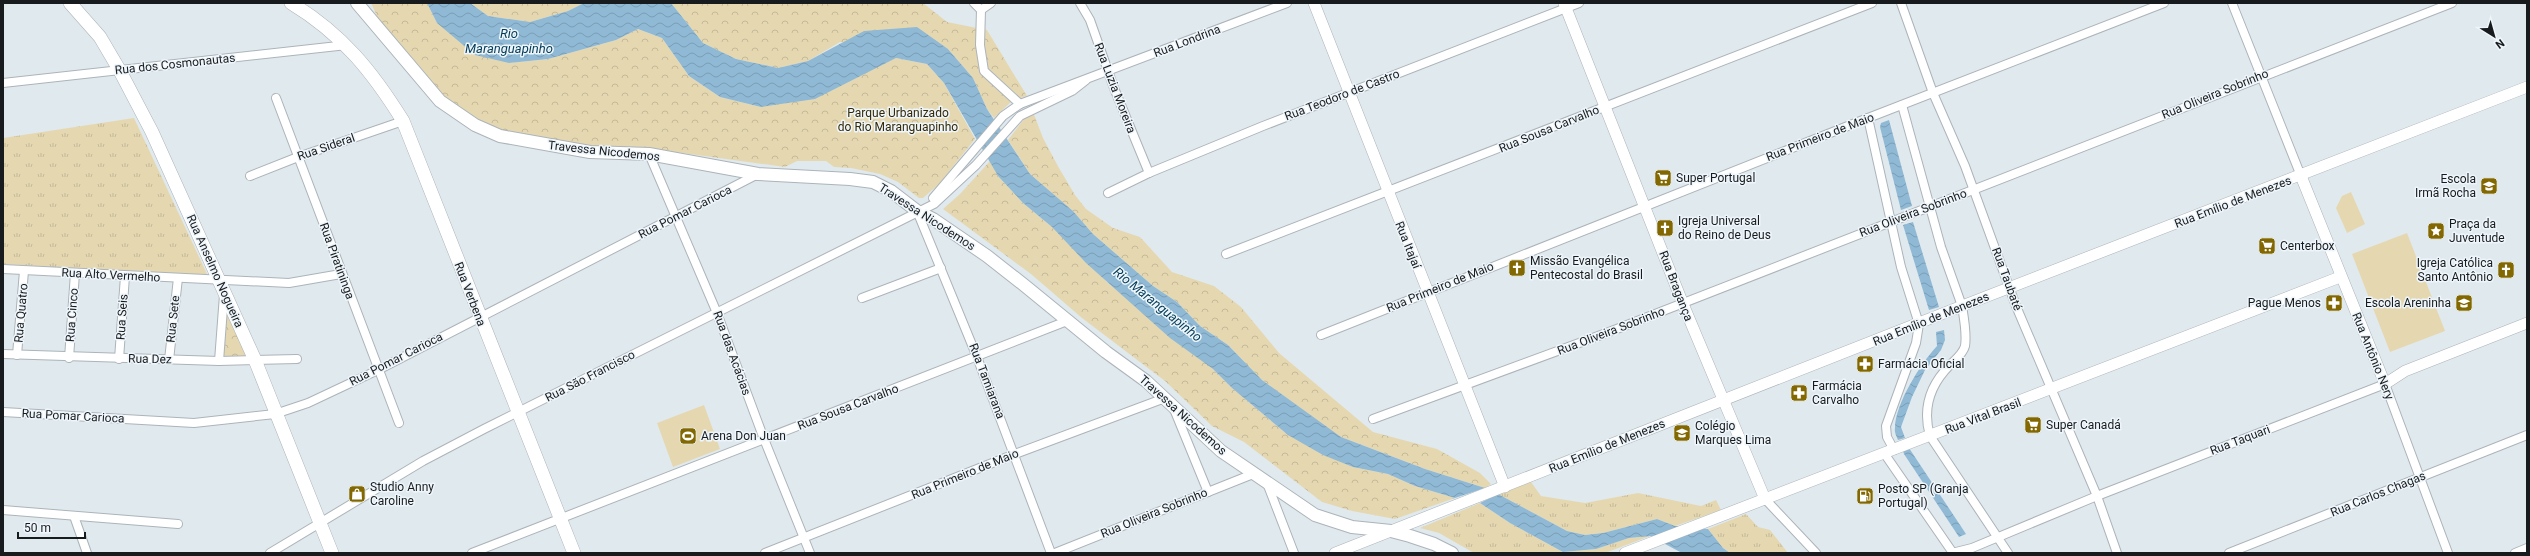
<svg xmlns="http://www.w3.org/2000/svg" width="2530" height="556" viewBox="0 0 2530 556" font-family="Roboto,sans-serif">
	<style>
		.grass { fill: url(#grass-tufts) }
		.park { fill: url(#park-crowns) }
		.pitch { fill: #e5d8b1 }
		.water { fill: url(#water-waves) }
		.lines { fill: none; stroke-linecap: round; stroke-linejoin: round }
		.minor-casing { stroke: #acb4ba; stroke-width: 10 }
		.tertiary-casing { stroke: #acb4ba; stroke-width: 12 }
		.secondary-casing { stroke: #acb4ba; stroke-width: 14 }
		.primary-casing { stroke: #acb4ba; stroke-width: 14 }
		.minor { stroke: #fff; stroke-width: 8 }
		.tertiary { stroke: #fff; stroke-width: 11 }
		.secondary { stroke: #fff; stroke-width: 12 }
		.primary { stroke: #fff; stroke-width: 13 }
		.labels { text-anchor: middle; stroke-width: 3; stroke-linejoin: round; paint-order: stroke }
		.street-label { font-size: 12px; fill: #181b1d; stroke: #eef6fc }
		.park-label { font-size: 12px; fill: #332803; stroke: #eef6fc }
		.poi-label { font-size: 12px; fill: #181b1d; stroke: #eef6fc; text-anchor: start }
		.water-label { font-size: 13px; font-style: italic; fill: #023b57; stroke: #eef6fc }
	</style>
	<defs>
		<pattern id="grass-tufts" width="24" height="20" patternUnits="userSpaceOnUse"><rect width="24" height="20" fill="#e5d8b1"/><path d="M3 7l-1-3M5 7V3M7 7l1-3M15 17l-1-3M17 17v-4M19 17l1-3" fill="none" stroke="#c4b998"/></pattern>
		<pattern id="park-crowns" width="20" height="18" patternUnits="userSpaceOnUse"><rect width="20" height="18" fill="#e5d8b1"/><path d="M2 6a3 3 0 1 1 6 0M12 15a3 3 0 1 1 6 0" fill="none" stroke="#c4b998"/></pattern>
		<pattern id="water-waves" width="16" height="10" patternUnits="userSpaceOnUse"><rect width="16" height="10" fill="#8fb9d5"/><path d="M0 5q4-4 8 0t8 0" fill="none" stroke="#7b9eb6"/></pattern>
	</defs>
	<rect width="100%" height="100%" fill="#e0e9ee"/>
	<g class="grass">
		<polygon points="134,118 208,276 3,264 3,138"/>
		<polygon points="1531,482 1541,496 1585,503 1638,493 1701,506 1716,500 1721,510 1675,526 1657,519 1603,533 1585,535 1567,531 1498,494"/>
		<polygon points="1480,503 1510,523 1563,552 1596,549 1629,538 1650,536 1605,553 1474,553 1439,533 1420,528"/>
		<polygon points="1746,514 1758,527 1770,530 1788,553 1730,553 1723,548 1708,529"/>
	</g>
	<g class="park">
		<polygon points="371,3 427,3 437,23 509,63 548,59 616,40 638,29 662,38 689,76 720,97 761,107 857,76 896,58 927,64 944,83 975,139 939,184 923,198 919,198 898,182 880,174 851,168 834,167 826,161 797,161 785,167 646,148 586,147 513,135 485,125 442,98 381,25"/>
		<polygon points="470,3 584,3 568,11 530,22 488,16"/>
		<polygon points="671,3 923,3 947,22 987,30 1027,96 1013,100 994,118 987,109 973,78 948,49 840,42 808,61 778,68 736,59 703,43"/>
		<polygon points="1033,112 1043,138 1059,168 1075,195 1086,209 1113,228 1140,237 1172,272 1214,286 1241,307 1279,353 1373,432 1437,449 1480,473 1491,484 1485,488 1425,469 1341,437 1326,427 1262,380 1228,345 1200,326 1177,302 1153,286 1093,234 1073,211 1030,174 1008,140 1024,119"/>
		<polygon points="990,161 998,176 1023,203 1052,227 1108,283 1213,369 1232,388 1288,435 1353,467 1388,474 1415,486 1455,498 1395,519 1352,511 1322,502 1244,442 1212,426 1165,381 1082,318 1031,274 943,209 960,194"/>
		<polygon points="226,307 247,357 220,357"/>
	</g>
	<g class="pitch">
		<polygon points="2351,192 2365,224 2347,233 2336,208 2342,196"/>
		<polygon points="2407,233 2445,331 2390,352 2352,254"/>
		<polygon points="704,405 720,449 673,467 657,423"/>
	</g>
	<g class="water">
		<polygon points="427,3 470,3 488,16 530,22 568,11 584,3 671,3 703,43 736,59 778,68 808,61 864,31 917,27 948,49 973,78 987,109 1030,174 1073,211 1093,234 1153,286 1177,302 1200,326 1228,345 1262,380 1341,437 1425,469 1485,488 1455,498 1415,486 1388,474 1353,467 1323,455 1288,435 1232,388 1213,369 1170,338 1086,263 1052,227 1023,203 998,176 944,83 927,64 896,58 815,99 761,107 720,97 689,76 662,38 638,29 616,40 548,59 509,63 475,55 437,23"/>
		<polygon points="1889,120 1912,206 1901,210 1880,127 1881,123"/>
		<polygon points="1913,222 1939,307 1929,310 1903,225"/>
		<path d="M1944,330L1945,340L1941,350L1925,370L1912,397L1901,427L1905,438L1898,440C1897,437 1894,432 1895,428C1895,404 1921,363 1937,346L1936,332Z"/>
		<polygon points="1909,448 1966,534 1959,537 1904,454 1903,451"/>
		<polygon points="1498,494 1567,531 1585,535 1603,533 1657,519 1675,526 1708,529 1723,548 1730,553 1682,553 1650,536 1629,538 1596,549 1563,552 1510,523 1480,503"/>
	</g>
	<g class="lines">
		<defs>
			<g id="minor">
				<polyline points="974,3 981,10 980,45 984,71 1020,104"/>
				<polyline points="1080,3 1090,20 1114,88 1149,173"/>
				<polyline points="1901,3 1933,93 1965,166 2016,306 2097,496 2117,553"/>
				<polyline points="2232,3 2301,176"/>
				<polyline points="981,10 991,3"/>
				<polyline points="3,83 347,45"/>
				<polyline points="276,98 399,423"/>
				<path d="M1902,105L1941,247L1962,306C1964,318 1967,334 1965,346C1963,354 1955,360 1950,365C1930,385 1922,408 1930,436L2008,553"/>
				<polyline points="1868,118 1901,267 1919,324 1916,343 1886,426 1887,437 1894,450"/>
				<polyline points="649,154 717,313 764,439 810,553"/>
				<polyline points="250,176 298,157 403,121"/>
				<polyline points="1108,193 1149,173 1263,126 1579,3"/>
				<polyline points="933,198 1003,116 1020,104 1287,3"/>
				<polyline points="917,211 977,357 1051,553"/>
				<polyline points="1226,254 1872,3"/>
				<polyline points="3,269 289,283 341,274"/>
				<polyline points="862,298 941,268"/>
				<polyline points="1321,335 1868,118 2164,3"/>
				<polyline points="3,354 219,361 297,359"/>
				<polyline points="17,355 24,271"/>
				<polyline points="69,358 75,273"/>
				<polyline points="119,359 125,276"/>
				<polyline points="169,360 178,278"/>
				<polyline points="219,361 224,295"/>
				<polyline points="1174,409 1208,492"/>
				<polyline points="3,412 194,423 275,414 308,403 378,370 758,174"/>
				<polyline points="1373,419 1609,332 2452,3"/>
				<polyline points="1884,453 1953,553"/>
				<polyline points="1267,483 1294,553"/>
				<polyline points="1765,499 1816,553"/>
				<polyline points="3,510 178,524"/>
				<polyline points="74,516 87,553"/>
				<polyline points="270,553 423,461 484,429 934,204 976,165 1020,116 1072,91 1086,80"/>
				<polyline points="472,553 1067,321"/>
				<polyline points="765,553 1015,454 1165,398"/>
				<polyline points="1055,553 1253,474"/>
				<polyline points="1952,553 1972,548 2097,496 2385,384 2448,553"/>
				<polyline points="2229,553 2527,435"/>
				<polyline points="2515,553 2527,548"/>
			</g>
			<g id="tertiary">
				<polyline points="1314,3 1505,487"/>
				<polyline points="1564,3 1683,304 1765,499"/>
				<polyline points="2301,176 2385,384 2405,371 2527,323"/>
				<polyline points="1335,553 1962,306 2527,87"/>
				<polyline points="1625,553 2340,277"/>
			</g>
			<polyline id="secondary" points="357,3 440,101 475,125 500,136 590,152 649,154 758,174 850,179 873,182 891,191 917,211 933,219 987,256 1024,285 1106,352 1146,381 1221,451 1315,515 1352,527 1391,531 1410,536 1434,544 1452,553"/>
			<g id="primary">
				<polyline points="70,3 100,37 120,71 152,132 255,360 332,553"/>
				<path d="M291,3C342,34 372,71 403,121L574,553"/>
			</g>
		</defs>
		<use href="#minor" class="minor-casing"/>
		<use href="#tertiary" class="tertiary-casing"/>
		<use href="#secondary" class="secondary-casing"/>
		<use href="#primary" class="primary-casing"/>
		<use href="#minor" class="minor"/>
		<use href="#tertiary" class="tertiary"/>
		<use href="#secondary" class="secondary"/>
		<use href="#primary" class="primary"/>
	</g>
	<defs>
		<symbol id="supermarket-square" viewBox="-11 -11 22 22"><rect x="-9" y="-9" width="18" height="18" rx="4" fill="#836801" stroke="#eef6fc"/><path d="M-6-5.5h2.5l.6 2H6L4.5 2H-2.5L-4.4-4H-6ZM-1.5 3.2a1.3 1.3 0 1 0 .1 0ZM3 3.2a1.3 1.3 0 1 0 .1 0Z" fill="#fff"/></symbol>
		<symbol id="school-square" viewBox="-11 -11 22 22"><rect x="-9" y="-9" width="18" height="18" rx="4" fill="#836801" stroke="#eef6fc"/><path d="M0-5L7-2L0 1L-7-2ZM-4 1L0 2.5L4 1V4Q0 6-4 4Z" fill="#fff"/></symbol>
		<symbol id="church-square" viewBox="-11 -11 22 22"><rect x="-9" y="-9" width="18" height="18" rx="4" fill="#836801" stroke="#eef6fc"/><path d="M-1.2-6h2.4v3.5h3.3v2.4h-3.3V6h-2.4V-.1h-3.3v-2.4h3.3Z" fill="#fff"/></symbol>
		<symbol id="sight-square" viewBox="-11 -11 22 22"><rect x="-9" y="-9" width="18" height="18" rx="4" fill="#836801" stroke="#eef6fc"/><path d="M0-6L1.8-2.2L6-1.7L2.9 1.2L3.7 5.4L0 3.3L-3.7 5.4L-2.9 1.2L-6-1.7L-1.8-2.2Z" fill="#fff"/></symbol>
		<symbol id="pharmacy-square" viewBox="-11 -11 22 22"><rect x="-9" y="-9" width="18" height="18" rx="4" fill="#836801" stroke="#eef6fc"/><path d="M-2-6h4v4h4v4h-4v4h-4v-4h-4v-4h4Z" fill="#fff"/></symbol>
		<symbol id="stadium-square" viewBox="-11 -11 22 22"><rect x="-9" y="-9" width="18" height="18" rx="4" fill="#836801" stroke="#eef6fc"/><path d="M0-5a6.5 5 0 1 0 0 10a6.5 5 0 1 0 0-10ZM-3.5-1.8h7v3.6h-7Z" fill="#fff"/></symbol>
		<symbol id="shop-square" viewBox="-11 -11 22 22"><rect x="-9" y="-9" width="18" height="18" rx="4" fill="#836801" stroke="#eef6fc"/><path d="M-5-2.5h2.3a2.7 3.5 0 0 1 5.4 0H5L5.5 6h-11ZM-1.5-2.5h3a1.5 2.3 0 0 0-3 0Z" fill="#fff"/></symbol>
		<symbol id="fuel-square" viewBox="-11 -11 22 22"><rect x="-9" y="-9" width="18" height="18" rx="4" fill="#836801" stroke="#eef6fc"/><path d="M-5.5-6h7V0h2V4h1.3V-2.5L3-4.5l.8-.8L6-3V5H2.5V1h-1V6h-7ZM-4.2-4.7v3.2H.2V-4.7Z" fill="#fff"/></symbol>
	</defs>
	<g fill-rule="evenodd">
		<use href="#supermarket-square" x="1653" y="168" width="20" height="20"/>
		<use href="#school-square" x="2479" y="176" width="20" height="20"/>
		<use href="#church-square" x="1655" y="218" width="20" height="20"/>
		<use href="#sight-square" x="2426" y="221" width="20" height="20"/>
		<use href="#supermarket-square" x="2257" y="236" width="20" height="20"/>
		<use href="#church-square" x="1507" y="258" width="20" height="20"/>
		<use href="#church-square" x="2496" y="260" width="20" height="20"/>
		<use href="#pharmacy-square" x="2324" y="293" width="20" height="20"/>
		<use href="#school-square" x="2454" y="293" width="20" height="20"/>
		<use href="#pharmacy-square" x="1855" y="354" width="20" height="20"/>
		<use href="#pharmacy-square" x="1789" y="383" width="20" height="20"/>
		<use href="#supermarket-square" x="2023" y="415" width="20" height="20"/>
		<use href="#school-square" x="1672" y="423" width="20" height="20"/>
		<use href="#stadium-square" x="678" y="426" width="20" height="20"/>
		<use href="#shop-square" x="347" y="484" width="20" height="20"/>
		<use href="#fuel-square" x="1855" y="486" width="20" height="20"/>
	</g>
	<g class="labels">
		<g class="street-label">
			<text transform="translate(1187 41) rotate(-21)" y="4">Rua Londrina</text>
			<text transform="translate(175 64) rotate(-6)" y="4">Rua dos Cosmonautas</text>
			<text transform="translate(1115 88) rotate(69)" y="4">Rua Luzia Moreira</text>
			<text transform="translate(2215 94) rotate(-22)" y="4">Rua Oliveira Sobrinho</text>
			<text transform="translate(1342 95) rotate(-21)" y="4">Rua Teodoro de Castro</text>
			<text transform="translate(1549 129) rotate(-22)" y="4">Rua Sousa Carvalho</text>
			<text transform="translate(1820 137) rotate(-21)" y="4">Rua Primeiro de Maio</text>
			<text transform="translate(326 147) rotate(-19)" y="4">Rua Sideral</text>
			<text transform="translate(604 151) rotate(6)" y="4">Travessa Nicodemos</text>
			<text transform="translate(2233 202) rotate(-21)" y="4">Rua Emílio de Menezes</text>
			<text transform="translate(685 212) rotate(-27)" y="4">Rua Pomar Carioca</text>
			<text transform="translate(1913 213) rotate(-21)" y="4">Rua Oliveira Sobrinho</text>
			<text transform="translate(927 217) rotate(33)" y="4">Travessa Nicodemos</text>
			<text transform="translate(1408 245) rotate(68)" y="4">Rua Itajaí</text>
			<text transform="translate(337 261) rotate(70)" y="4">Rua Piratininga</text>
			<text transform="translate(215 271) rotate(66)" y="4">Rua Anselmo Nogueira</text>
			<text transform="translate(111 275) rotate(3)" y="4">Rua Alto Vermelho</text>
			<text transform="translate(2007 279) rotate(70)" y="4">Rua Taubaté</text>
			<text transform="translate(1676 286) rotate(69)" y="4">Rua Bragança</text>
			<text transform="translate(1440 287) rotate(-22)" y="4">Rua Primeiro de Maio</text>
			<text transform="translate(470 294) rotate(69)" y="4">Rua Verbena</text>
			<text transform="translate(21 313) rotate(-85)" y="4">Rua Quatro</text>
			<text transform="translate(72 315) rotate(-86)" y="4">Rua Cinco</text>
			<text transform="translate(122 317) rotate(-86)" y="4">Rua Seis</text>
			<text transform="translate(173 319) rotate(-84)" y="4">Rua Sete</text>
			<text transform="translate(1931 319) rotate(-22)" y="4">Rua Emílio de Menezes</text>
			<text transform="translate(1611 331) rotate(-21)" y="4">Rua Oliveira Sobrinho</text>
			<text transform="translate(732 353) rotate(70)" y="4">Rua das Acácias</text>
			<text transform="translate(2373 356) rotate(68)" y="4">Rua Antônio Nery</text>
			<text transform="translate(150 359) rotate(1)" y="4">Rua Dez</text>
			<text transform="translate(396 359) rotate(-27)" y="4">Rua Pomar Carioca</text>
			<text transform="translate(590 376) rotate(-27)" y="4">Rua São Francisco</text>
			<text transform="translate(987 381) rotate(69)" y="4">Rua Tamiarana</text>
			<text transform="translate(848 407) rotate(-21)" y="4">Rua Sousa Carvalho</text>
			<text transform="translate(1183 415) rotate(42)" y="4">Travessa Nicodemos</text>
			<text transform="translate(73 416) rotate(3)" y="4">Rua Pomar Carioca</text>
			<text transform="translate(1983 416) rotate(-21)" y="4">Rua Vital Brasil</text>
			<text transform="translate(2240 440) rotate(-21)" y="4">Rua Taquari</text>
			<text transform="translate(1607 446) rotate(-22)" y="4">Rua Emílio de Menezes</text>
			<text transform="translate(965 474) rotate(-22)" y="4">Rua Primeiro de Maio</text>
			<text transform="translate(2378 494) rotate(-22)" y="4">Rua Carlos Chagas</text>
			<text transform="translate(1154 513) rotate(-22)" y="4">Rua Oliveira Sobrinho</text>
		</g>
		<g class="park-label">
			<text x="898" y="117">Parque Urbanizado<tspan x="898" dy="14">do Rio Maranguapinho</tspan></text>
		</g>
		<g class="poi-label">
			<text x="1676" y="182">Super Portugal</text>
			<text x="2476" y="183" text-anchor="end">Escola<tspan x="2476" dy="14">Irmã Rocha</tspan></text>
			<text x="1678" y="225">Igreja Universal<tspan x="1678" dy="14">do Reino de Deus</tspan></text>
			<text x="2449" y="228">Praça da<tspan x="2449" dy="14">Juventude</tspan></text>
			<text x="2280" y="250">Centerbox</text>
			<text x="1530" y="265">Missão Evangélica<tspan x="1530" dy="14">Pentecostal do Brasil</tspan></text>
			<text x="2493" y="267" text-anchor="end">Igreja Católica<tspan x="2493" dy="14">Santo Antônio</tspan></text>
			<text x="2321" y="307" text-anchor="end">Pague Menos</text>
			<text x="2451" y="307" text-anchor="end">Escola Areninha</text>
			<text x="1878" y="368">Farmácia Oficial</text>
			<text x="1812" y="390">Farmácia<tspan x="1812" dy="14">Carvalho</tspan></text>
			<text x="2046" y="429">Super Canadá</text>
			<text x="1695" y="430">Colégio<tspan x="1695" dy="14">Marques Lima</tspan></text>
			<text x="701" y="440">Arena Don Juan</text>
			<text x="370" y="491">Studio Anny<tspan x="370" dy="14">Caroline</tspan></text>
			<text x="1878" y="493">Posto SP (Granja<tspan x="1878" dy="14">Portugal)</tspan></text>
		</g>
		<g class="water-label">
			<text x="509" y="38">Rio<tspan x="509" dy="15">Maranguapinho</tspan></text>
			<text transform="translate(1158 304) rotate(39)" y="5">Rio Maranguapinho</text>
		</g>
	</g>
	<rect width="2530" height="556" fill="none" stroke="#181b1d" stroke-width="8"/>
	<g transform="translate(2494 36) rotate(143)" stroke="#eef6fc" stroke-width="3" paint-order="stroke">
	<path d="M0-3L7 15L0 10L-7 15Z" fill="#181b1d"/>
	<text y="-6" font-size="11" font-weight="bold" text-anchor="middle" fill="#181b1d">N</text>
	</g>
	<path d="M18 532v6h67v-6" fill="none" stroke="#181b1d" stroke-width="2"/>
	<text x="24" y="532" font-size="12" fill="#181b1d" stroke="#eef6fc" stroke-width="3" paint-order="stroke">50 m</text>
</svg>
